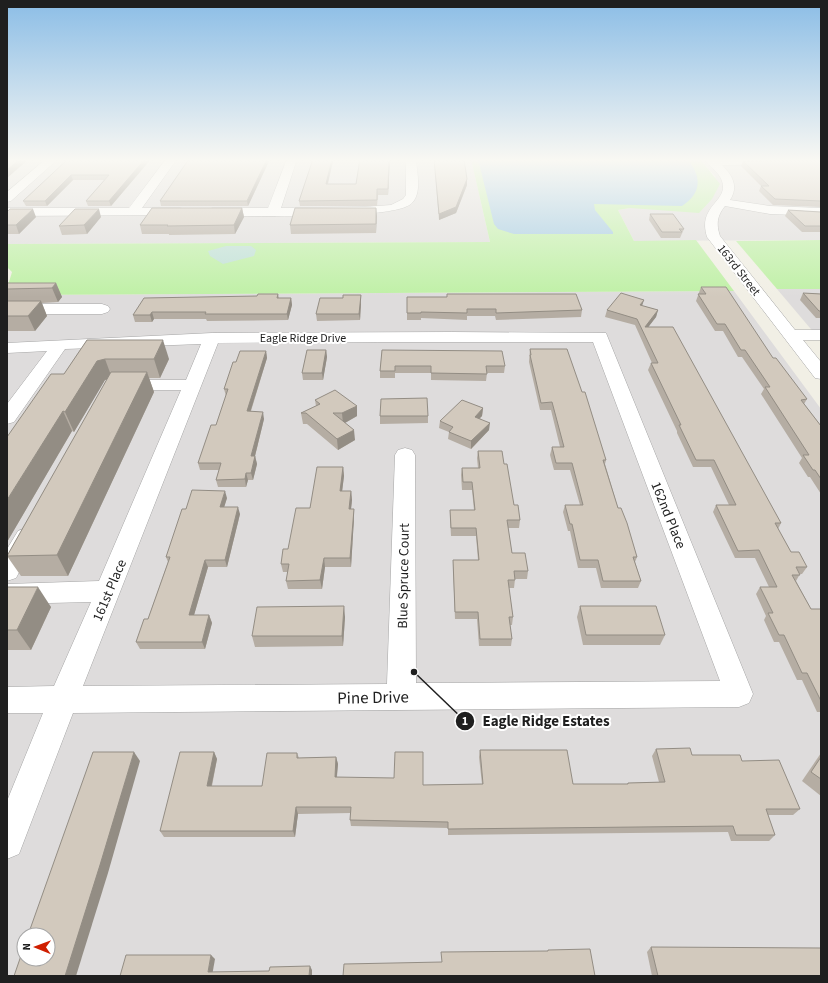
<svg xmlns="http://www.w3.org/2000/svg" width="828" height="983" viewBox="0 0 828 983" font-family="'Source Sans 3',sans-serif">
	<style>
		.residential { fill: #dedcdc; fill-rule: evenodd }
		.grass { fill: #bff0a6 }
		.wetland { fill: #c0e1d7 }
		.water { fill: #a1cae3 }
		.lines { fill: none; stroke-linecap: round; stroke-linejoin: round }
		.minor-casing { stroke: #a6a6a6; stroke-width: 1 }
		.minor { fill: #fff; fill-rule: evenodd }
		.wall { fill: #b5ada3; fill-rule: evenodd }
		.shaded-wall { fill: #938d84 }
		.building { fill: #d2c9bd; stroke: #938d84 }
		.labels { text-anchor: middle; stroke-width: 4; stroke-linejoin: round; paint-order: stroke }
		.far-street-label { font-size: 12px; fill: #1f1f1f; stroke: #fff }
		.street-label { font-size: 14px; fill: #1f1f1f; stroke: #fff }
		.near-street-label { font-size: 17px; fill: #1f1f1f; stroke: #fff }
		.leader { fill: none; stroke: #1f1f1f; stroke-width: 1.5 }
		.callout-dot { fill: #1f1f1f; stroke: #fff; stroke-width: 1.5 }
		.mark-label { font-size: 12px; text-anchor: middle; font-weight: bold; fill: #fff }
		.callout-label { font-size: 15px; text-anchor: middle; font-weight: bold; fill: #1f1f1f; stroke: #fff; stroke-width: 4; stroke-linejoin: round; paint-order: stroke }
	</style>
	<rect width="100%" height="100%" fill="#f1efe5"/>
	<g class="residential">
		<polygon points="7,159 471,159 490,242 7,244"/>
		<polygon points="700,159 821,159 821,240 634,241 618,210 630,208 716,177"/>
		<polygon points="777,289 821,289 821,341"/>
		<path d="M734,291L821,409V976H7V295ZM24,935H48V959H24Z"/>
	</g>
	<g class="grass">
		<polygon points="471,159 700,159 720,184 712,199 699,213 630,208 618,210 634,241 696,240 734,291 7,295 7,283 9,282 12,272 7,267 7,244 490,242"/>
		<polygon points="821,240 821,289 777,289 736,241"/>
	</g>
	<polygon class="wetland" points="226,246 251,246 256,250 254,256 223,264 210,256 208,251"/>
	<path class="water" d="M478,159H687C702,176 702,193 682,206L594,204L595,210L613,232V234H514L498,229L494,224Z"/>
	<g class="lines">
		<defs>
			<g id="minor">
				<polygon points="46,159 58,159 11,201 7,202 7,192"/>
				<polygon points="166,159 177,159 142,208 180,208 184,209 186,212 184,215 7,216 7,208 129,208"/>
				<path d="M287,159H297L281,208L364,207L391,205L403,199L406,195V159H416C417,173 422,193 412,203C396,221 243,215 212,216L206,212L212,208H268Z"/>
				<path d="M704,159H821V164L722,165C732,175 739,186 730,200L770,206L821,208V216L770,214L725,206C717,216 716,224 720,236L795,330H821V340H803L821,362V379L815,378L707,237C697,205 729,202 722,181C719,172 709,166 704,159Z"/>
				<polygon points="7,304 102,304 108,306 110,309 108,312 102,314 7,314"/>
				<path d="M452,332L606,333L753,694L749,703L739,707L73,713L19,854L7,859V801L43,713H7V687L54,686L91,602L7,604V584L99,581L181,390H122L116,389L113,385L116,381L122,380H186L201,344L65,349L14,422L7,424V404L47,351L7,353V343L212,333ZM378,342H593L720,681L416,683L415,455L412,450L405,448L398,450L395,455L387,684L83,686L218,343Z"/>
				<polygon points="26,528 34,531 38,537 16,578 7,581 7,549 18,531"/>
			</g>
		</defs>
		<use href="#minor" class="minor-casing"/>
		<use href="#minor" class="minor"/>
	</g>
	<g class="wall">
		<polygon points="68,159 151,159 111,206 88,206 86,201 104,180 73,180 47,206 26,206 23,201"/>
		<polygon points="189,159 270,159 248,206 161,206 160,201"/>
		<path d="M313,159H390L388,195H378L377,206H300L299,201ZM333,161H359L356,184H328Z"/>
		<polygon points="434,159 464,159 467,185 456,213 439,220"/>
		<polygon points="821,160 821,207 773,205 759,191 761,186 741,166 743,161"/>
		<polygon points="242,208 244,217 235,234 169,235 169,234 142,234 140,225"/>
		<polygon points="376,208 376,233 291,234 290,225"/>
		<polygon points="788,210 821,212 821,232 802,232 785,216"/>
		<polygon points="7,212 36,217 19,234 7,234"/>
		<polygon points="650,214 684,229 680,238 661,238 649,220"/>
		<polygon points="101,217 87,234 62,235 59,226"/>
		<polygon points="7,283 56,283 62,297 58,302 42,303 47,316 35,331 7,331"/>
		<polygon points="701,287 773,358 807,399 804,404 821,426 821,494 810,477 808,477 799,463 802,458 761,394 764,389 742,357 738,357 723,331 715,331 696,301"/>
		<polygon points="803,293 821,294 821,318 816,318 800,300"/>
		<polygon points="278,294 279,298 291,298 292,305 288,320 207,321 206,319 154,319 152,322 135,322 133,315 257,296"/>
		<polygon points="447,294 582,310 581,317 496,320 495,316 467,316 467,320 421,318 421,320 407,320 407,297 447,297"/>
		<polygon points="361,295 361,302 360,320 317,321 316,314 343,298"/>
		<polygon points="643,306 658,310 656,317 648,327 781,523 778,529 791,552 807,567 802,574 800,574 796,581 811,609 821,609 821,712 817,712 802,680 797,680 779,642 774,642 764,620 766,616 756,594 760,587 769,587 755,558 735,558 713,512 716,505 729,505 711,467 693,467 677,433 677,431 648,370 651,363 652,363 635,325 605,317 607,310"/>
		<polygon points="87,340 169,359 160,378 149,378 154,392 68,576 21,576 7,556 107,380 105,380 74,432 72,431 7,542 64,374"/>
		<polygon points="530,349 582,392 606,460 605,464 618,508 637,557 635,562 641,581 638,588 601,588 596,568 578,568 570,531 568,531 563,512 565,505 580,505 570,470 554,470 550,455 552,447 560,447 551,410 540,410 529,362"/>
		<polygon points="326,350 327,357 323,380 303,380 302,373"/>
		<polygon points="382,350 505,366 504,373 487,373 486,381 431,380 431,373 395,373 395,378 380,378 380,371"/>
		<polygon points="266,351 267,358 251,411 264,419 255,456 257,464 253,480 248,480 246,487 218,487 216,480 219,470 200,470 198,463 216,425 226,396 224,389 236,362"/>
		<polygon points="315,400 357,406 357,416 345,423 355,440 338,450 307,424 303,424 301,413 316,406"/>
		<polygon points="483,408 482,416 480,418 489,430 471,449 448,439 449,432 439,428 440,421"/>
		<polygon points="380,416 428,416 428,423 380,424"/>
		<polygon points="478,451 504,464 514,505 520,520 519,528 508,528 512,553 528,571 527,579 515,579 514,588 509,588 513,617 512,625 510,625 512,639 511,646 479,646 477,619 455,619 453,567 453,560 478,560 476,536 451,536 450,518 450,510 474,510 472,490 462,490 461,475 462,468 478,468 477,458"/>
		<polygon points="343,467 344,476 342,491 351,491 352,500 351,509 354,509 354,518 351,567 325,567 322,589 288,589 286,581 288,572 283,572 281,564 310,508"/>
		<polygon points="227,498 224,507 240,514 227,567 208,567 194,615 209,615 212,623 205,649 140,649 136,642 148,619 168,562 166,557 186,509"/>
		<polygon points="7,587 51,607 31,650 7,650"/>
		<polygon points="580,606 665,635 660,645 583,645 577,617"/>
		<polygon points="345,617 343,646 255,647 252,636"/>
		<polygon points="656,749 692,755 742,761 800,809 793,815 768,815 775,835 769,841 731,841 728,832 448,835 448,828 351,826 350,820 351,813 298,814 295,837 164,837 160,831 214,752 217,759 212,786 262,786 297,753 299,758 336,757 338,764 337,777 423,785 482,784 479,757 480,750 573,784 627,784 628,783 659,782 652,756"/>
		<polygon points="821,753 821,796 802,781"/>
		<polygon points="651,947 821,976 652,976 647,952"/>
	</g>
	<g class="shaded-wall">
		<polygon points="20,159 29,159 7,178 7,170"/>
		<polygon points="145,159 151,159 111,206 109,201"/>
		<polygon points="267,159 270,159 248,206 247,201"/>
		<polygon points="332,159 333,159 333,161 326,190 326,184"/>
		<polygon points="389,159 390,159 388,195 388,189"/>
		<polygon points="71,175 73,180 47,206 45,201"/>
		<polygon points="467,179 467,185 456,213 439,220 439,214"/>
		<polygon points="242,208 244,217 235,234 234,225"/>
		<polygon points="376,208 377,216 376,233"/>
		<polygon points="33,209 36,217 19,234 16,225"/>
		<polygon points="99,209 101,217 87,234 84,225"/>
		<polygon points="56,283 62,297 58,302 52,288"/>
		<polygon points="361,295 361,302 360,320 359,314"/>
		<polygon points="291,298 292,305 288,320 287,314"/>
		<polygon points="644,300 642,306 640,305"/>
		<polygon points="41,301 47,316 35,331 28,316"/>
		<polygon points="658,310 656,317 643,334 645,327"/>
		<polygon points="152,312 154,319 152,322 150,315"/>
		<polygon points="163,340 169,359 160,378 154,359"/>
		<polygon points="326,350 327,357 323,380 322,373"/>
		<polygon points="266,351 267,358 248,419 247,411"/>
		<polygon points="105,359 112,378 105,380 74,432 65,412 97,361"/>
		<polygon points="147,372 154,392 68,576 57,555"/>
		<polygon points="357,406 357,416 343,424 342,413"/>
		<polygon points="483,408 482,416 474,424 475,417"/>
		<polygon points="63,411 72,431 7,542 7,500"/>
		<polygon points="263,412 264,419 253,464 251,456"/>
		<polygon points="490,423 489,430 471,449 471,441"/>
		<polygon points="354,430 355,440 338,450 337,439"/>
		<polygon points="255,456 257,464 253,480 251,473"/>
		<polygon points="343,467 344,476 341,500 340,491"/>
		<polygon points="246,473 248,480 246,487 245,479"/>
		<polygon points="225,491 227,498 222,514 220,507"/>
		<polygon points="351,491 352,500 350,518 349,509"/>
		<polygon points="238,507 240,514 227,567 225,560"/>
		<polygon points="354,509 354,518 351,567 350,558"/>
		<polygon points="324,558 325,567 322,589 320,580"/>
		<polygon points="205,560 208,567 192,622 189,615"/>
		<polygon points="38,587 51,607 31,650 17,630"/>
		<polygon points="344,606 345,617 343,646 342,636"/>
		<polygon points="209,615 212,623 205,649 202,642"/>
		<polygon points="134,752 140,761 108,873 76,976 65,976"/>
		<polygon points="214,752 217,759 210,793 207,786"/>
		<polygon points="336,757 338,764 336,783 335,777"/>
		<polygon points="296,807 298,814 295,837 293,831"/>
		<polygon points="211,955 215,959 212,976 208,972"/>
		<polygon points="310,966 312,970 312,976 309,976"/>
	</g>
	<g class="building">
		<polygon points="7,159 20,159 7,170"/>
		<polygon points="68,159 145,159 109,201 86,201 109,175 71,175 45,201 23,201"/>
		<polygon points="189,159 267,159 247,201 160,201"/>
		<polygon points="313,159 332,159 326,184 356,184 360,159 389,159 388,189 377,189 377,200 299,201"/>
		<polygon points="434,159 464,159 467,179 456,207 439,214"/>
		<polygon points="821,160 821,201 775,199 761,186 769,186 743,161"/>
		<polygon points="152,208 242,208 234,225 167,226 168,225 140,225"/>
		<polygon points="295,208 376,208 376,224 290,225"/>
		<polygon points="10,209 33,209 16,225 7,225 7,212"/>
		<polygon points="75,209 99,209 84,225 59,226"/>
		<polygon points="788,210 821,212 821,226 805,226"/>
		<polygon points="650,214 673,214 684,229 679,229 682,232 662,232"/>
		<polygon points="7,283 56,283 52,288 7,289"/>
		<polygon points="701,287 726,287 773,358 776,358 807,399 801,400 821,426 821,479 815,470 813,470 803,455 809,455 765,387 770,387 745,350 741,350 725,324 717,324 698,294 706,294"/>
		<polygon points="621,293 644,300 640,305 658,310 645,327 673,327 781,523 775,523 791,552 799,552 807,567 796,567 800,575 792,575 811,609 821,609 821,701 807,673 802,673 784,635 779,635 768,613 773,613 760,587 777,587 759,550 738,551 716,505 736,505 714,460 696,460 679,425 681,425 651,363 658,363 637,319 607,310"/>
		<polygon points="803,293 821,294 821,311 819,311"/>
		<polygon points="258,294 278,294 277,298 291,298 287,314 205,314 206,312 152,312 150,315 133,315 144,298 257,296"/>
		<polygon points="447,294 576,294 582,310 496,313 496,309 467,309 467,313 421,312 421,313 407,313 407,297 447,297"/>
		<polygon points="343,295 361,295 359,314 316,314 320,298 343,298"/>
		<polygon points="7,301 41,301 28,316 7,316"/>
		<polygon points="87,340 163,340 154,359 105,359 97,361 65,412 63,411 7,500 7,437 51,374 64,374"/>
		<polygon points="530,349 567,349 582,392 585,392 606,460 603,460 618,508 621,508 627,523 637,557 633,557 641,581 603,581 598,560 580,560 572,524 570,524 565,505 583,505 572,463 556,463 552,447 564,447 552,402 541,403 530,355 531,355"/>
		<polygon points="307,350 326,350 322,373 302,373"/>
		<polygon points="382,350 502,351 505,366 486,366 487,374 431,373 431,366 395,366 395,371 380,371"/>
		<polygon points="240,351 266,351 247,411 263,412 251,456 255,456 251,473 246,473 245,479 216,480 221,463 198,463 211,425 216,425 228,389 224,389 233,362 236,362"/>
		<polygon points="111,372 147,372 57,555 7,556"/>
		<polygon points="335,390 357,406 342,413 333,413 354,430 337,439 306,413 301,413 320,404 315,400"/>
		<polygon points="427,398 428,416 380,416 381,399"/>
		<polygon points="462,400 483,408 475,417 490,423 471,441 449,432 453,427 440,421"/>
		<polygon points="478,451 502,451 504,464 507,464 514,505 518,505 520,520 507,520 512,553 525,553 528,571 514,571 515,580 508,580 513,617 509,617 512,639 480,639 478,612 455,612 453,560 479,560 476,528 451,528 450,510 475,510 472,482 463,482 462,468 480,468"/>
		<polygon points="317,467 343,467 340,491 351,491 349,509 354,509 350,558 324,558 320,580 286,581 289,564 281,564 283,549 288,549 296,508 310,508"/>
		<polygon points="192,490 225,491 220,507 238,507 225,560 205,560 189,615 209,615 202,642 136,642 144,619 148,619 170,557 166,557 182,509 186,509"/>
		<polygon points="7,587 38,587 17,630 7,630"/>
		<polygon points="344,606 342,636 252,636 257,607"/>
		<polygon points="580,606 656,606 665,635 586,635"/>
		<polygon points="690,748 692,755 740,755 742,761 779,760 800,809 766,809 775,835 736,835 733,826 448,829 448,822 350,820 351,807 296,807 293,831 160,831 180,752 214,752 207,786 262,786 267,753 297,753 297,758 336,757 335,777 394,778 395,752 423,752 423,785 483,784 480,750 567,750 573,784 628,784 628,783 665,782 656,749"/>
		<polygon points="93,752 134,752 100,865 65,976 14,976 24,947 24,959 48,959 48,935 28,935"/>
		<polygon points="821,757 821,779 811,772"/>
		<polygon points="651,947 821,948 821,976 658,976"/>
		<polygon points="590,949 595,976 343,976 344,964 442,962 441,952 548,951 548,950"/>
		<polygon points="126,955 211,955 208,972 269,971 270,967 310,966 309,976 120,976"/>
	</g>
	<linearGradient id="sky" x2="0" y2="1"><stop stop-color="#8bbde6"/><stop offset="0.54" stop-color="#f9f8f3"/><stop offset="1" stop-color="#f9f8f3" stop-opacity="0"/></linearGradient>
	<rect width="828" height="297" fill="url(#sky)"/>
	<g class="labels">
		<g class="far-street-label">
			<text transform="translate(739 270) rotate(52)" y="4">163rd Street</text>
			<text x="303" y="342">Eagle Ridge Drive</text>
		</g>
		<g class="street-label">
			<text transform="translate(669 515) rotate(68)" y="5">162nd Place</text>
			<text transform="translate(403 576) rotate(-89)" y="5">Blue Spruce Court</text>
			<text transform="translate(109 590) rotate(-67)" y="5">161st Place</text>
		</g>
		<g class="near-street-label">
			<text transform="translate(373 697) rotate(-1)" y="6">Pine Drive</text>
		</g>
	</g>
	<path class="leader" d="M414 672L465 721"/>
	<g class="callout-dot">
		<circle cx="414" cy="672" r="4"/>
		<circle cx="465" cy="721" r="10"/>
	</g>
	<g class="mark-label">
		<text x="465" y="725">1</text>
	</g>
	<g class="callout-label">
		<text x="546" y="726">Eagle Ridge Estates</text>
	</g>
	<rect width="828" height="983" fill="none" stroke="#1f1f1f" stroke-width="16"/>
	<g transform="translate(36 947) rotate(271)"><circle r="19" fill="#ffffff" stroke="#a5a5a5"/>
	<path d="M0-3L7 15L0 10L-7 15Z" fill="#cf1e00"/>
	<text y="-6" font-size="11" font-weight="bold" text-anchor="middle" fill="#1f1f1f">N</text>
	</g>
</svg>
